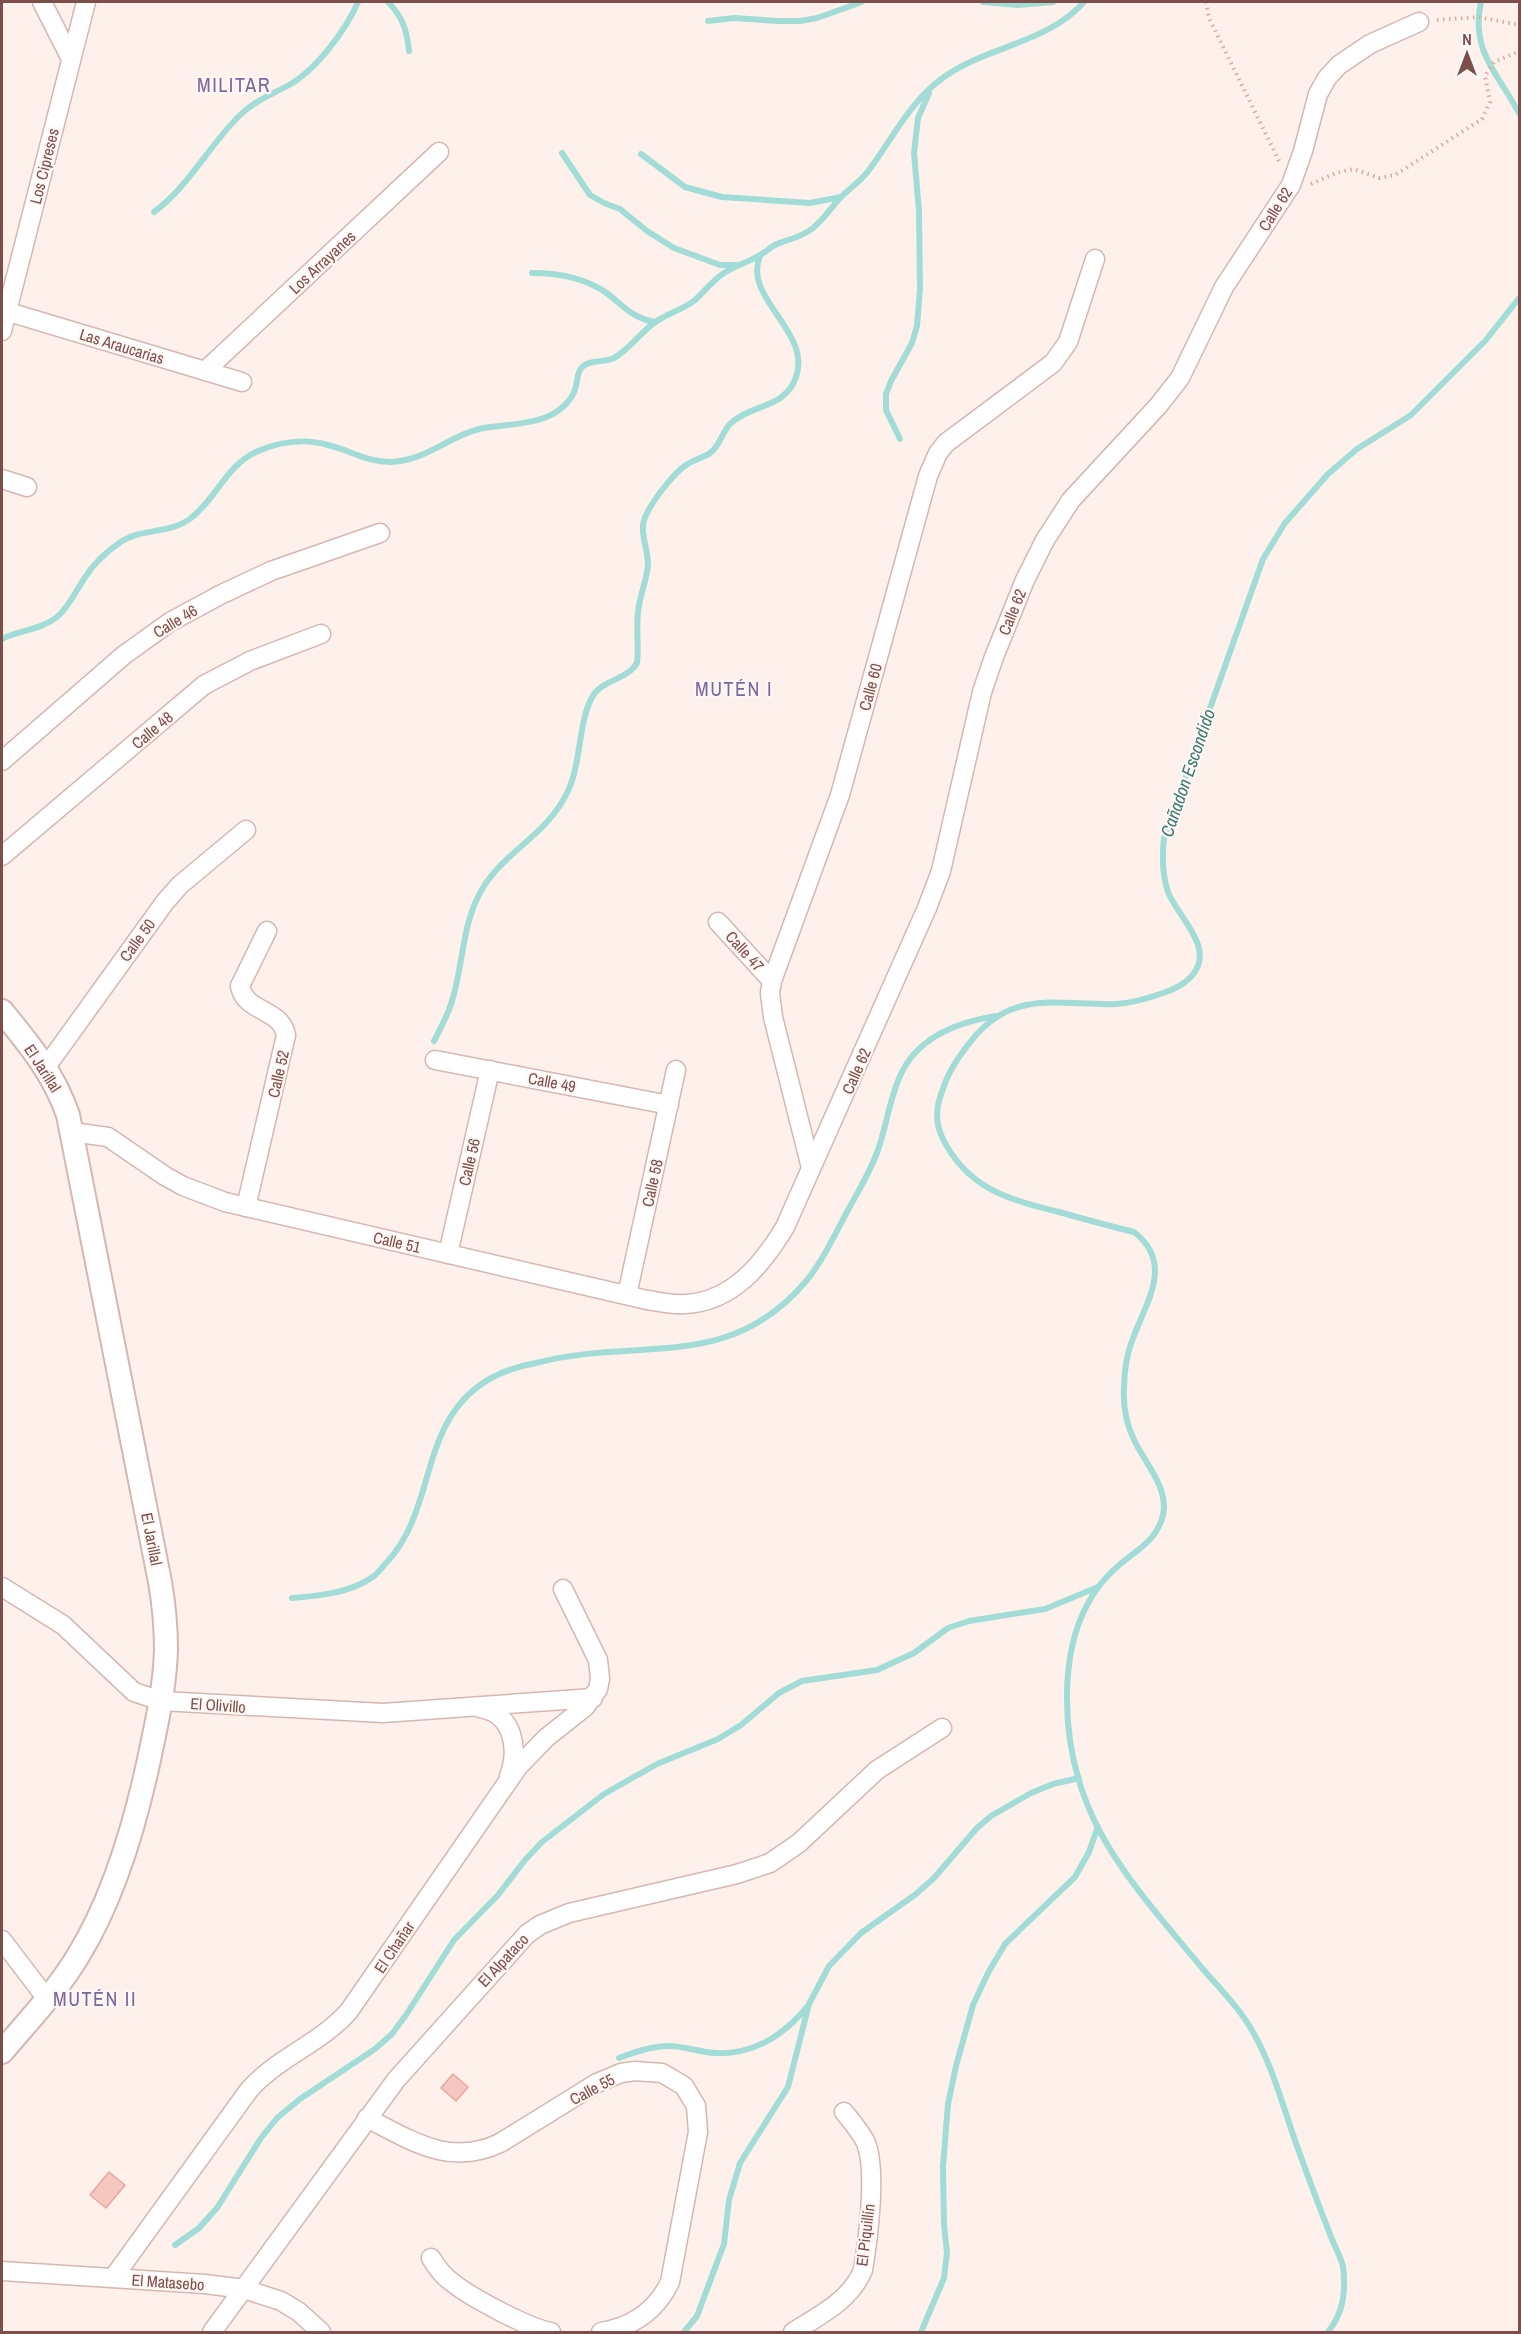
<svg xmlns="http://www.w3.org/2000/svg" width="1521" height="2334" viewBox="0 0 1521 2334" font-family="'Archivo Narrow',sans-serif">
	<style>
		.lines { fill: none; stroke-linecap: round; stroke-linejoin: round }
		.stream { stroke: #a1ddd6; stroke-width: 6 }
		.building { fill: #f6c6c0; stroke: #eaa69e; stroke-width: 1.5 }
		.minor-casing { stroke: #d5b7b1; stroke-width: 21 }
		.tertiary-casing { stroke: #d5b7b1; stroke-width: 26 }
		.path { stroke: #dca8a1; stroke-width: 4; stroke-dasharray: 1.5 4.5; stroke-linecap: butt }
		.minor { stroke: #fff; stroke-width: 18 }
		.tertiary { stroke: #fff; stroke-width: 22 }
		.labels { text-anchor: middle; stroke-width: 4.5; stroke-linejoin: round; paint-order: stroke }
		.street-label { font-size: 16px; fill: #7d4e4a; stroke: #fff7f3 }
		.water-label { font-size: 18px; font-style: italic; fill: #387b74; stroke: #fff7f3 }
		.quarter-label { font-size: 20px; letter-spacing: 1.5px; fill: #7c679f; stroke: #fff7f3 }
	</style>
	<rect width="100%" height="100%" fill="#fef1eb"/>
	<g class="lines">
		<g class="stream">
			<path d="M388,2C402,16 407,30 409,51"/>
			<polyline points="983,2 1018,5 1053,2"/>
			<path d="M1481,2C1470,52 1499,74 1520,115"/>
			<polyline points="708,21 734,18 778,21 800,21 817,18 862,2"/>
			<polyline points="562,153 590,195 604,203 620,209 647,231 674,248 720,265 736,265"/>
			<polyline points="641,154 685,187 722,197 810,203 841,197"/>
			<path d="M154,212C189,186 208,147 239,116C254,101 271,95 289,85C316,70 346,30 358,2"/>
			<path d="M532,273C559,273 586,278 608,294C625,307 632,318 655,322"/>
			<polyline points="900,439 886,410 886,394 891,381 912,343 917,326 920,289 919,211 914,153 918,118 929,93"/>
			<path d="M2,639C19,630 41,630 57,617C69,607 75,592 84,579C93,564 107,551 122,541C143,528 171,534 191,518C216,499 226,466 256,452C278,442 304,438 328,445C350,450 368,463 392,462C427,460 447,437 479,429C500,424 523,426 544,418C558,413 573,401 576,386C578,379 577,372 582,367C591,359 604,363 614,358C629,350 640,333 654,323C667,313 683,310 695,300C705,291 713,280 724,273C736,265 749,262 760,255C766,252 770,247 777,244C790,239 802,237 813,228C824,219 831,208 840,198C850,188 861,181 869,170C893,138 910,101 944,77C988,46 1048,43 1084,2"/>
			<path d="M434,1041C440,1029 447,1017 451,1004C464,965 461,922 484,886C507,850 548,834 568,791C582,761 578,718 594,694C605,679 627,680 637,663C639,647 636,630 638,613C639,596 647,581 648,564C648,547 638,531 646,515C653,500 673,474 686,465C693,460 703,458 710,453C721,445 722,431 731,423C751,404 785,409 796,377C812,331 742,298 760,256"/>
			<path d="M292,1598C319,1596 351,1593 374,1576C379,1572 383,1566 388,1561C439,1504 417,1418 493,1377C506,1370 521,1366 536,1363C638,1336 729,1374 807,1280C824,1259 835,1234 848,1210C859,1190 872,1169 879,1147C887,1123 890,1097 901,1074C918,1037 958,1022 996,1016"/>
			<path d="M619,2058C635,2052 652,2046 669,2046C684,2046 699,2052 715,2053C754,2055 783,2036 807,2007"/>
			<polyline points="175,2245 199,2228 217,2208 261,2138 277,2118 300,2099 375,2049 392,2034 406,2015 454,1940 498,1895 525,1860 542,1842 604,1794 657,1764 718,1739 741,1725 779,1693 802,1681 877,1670 914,1653 948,1628 969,1621 1045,1609 1098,1587"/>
			<polyline points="684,2332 697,2316 724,2244 729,2200 740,2163 788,2087 809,2004 829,1966 861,1933 916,1894 934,1878 977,1828 991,1816 1031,1793 1053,1784 1079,1778"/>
			<polyline points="921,2332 944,2278 947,2253 944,2224 943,2167 948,2104 956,2066 973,2005 988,1973 1005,1944 1075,1877 1089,1852 1097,1829"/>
			<path d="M1328,2332C1344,2312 1346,2291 1343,2266C1339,2253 1332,2241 1328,2229C1317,2201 1307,2174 1297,2146C1283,2107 1272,2063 1250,2027C1237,2005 1218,1987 1202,1968C1129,1880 1065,1815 1067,1692C1068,1645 1081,1598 1118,1566C1136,1550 1157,1541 1163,1515C1169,1488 1145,1463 1134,1440C1127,1425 1123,1406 1124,1389C1124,1372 1127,1353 1133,1338C1147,1301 1174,1263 1134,1232C1109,1226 1084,1219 1059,1212C1008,1199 967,1189 942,1137C932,1115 939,1097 948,1076C955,1061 965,1048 976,1035C1017,989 1063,1006 1116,1004C1131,1003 1146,999 1160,994C1173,990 1187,983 1194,973C1214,946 1177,916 1168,892C1162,874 1162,856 1164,838L1263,559L1285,523L1328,474L1357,449L1411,415L1485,341L1520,297"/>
		</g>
	</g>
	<g class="building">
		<polygon points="453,2074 468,2087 456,2101 441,2088"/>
		<polygon points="109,2172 125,2185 106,2208 90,2195"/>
	</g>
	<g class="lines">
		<defs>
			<g id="minor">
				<polyline points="42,2 71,59"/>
				<polyline points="2,310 242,382"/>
				<polyline points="2,331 86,2"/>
				<polyline points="205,371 439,152"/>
				<polyline points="2,479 27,487"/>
				<polyline points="2,761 124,655 170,622 220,595 271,571 380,533"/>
				<polyline points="2,856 204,685 250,661 321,634"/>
				<polyline points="718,922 772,981"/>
				<polyline points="435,1060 669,1105"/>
				<polyline points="46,1067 165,902 180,885 246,830"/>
				<path d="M72,1132L108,1137L165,1176L183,1186L225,1202L647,1300C660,1302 672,1305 685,1304C732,1302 763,1264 785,1227L927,908L941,871L982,692L994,657L1025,580L1045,540L1071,500L1158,406L1180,378L1224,287L1291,185L1303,151L1318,94L1327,78L1339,65L1370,44L1419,22"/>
				<polyline points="811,1168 773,1017 770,993 772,981 840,795 928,476 938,453 946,443 1053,363 1068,342 1095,259"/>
				<path d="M246,1207L286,1035C281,1008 245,1013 240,986L267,931"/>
				<polyline points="448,1254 490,1070"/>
				<polyline points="627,1295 676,1070"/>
				<polyline points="2,1587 63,1625 134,1692 161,1701 383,1713 593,1698"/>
				<path d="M480,1708C514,1713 519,1750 509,1776"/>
				<polyline points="2,1940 47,1999"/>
				<path d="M367,2118C412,2141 450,2167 500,2143L597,2083L621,2073L635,2071L662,2073L684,2086L696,2106L698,2132L670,2282C656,2311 632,2327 601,2332"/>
				<path d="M431,2258C437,2268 444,2277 453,2283C472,2298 528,2328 551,2332"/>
				<polyline points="2,2271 205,2284 244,2289 281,2301 299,2312 321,2332"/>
				<path d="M113,2278L249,2090C278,2057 320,2044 349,2011L518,1767L546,1738L585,1707L598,1689L600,1679L598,1660L563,1589"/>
				<polyline points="212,2332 396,2080 527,1934 540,1925 569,1913 737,1874 770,1863 799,1843 877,1770 942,1728"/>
				<path d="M793,2332C820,2315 850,2301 863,2270C868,2240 877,2171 866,2143C861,2132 852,2122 844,2112"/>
			</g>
			<path id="tertiary" d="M2,1011C29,1044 54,1074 68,1115L160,1582C164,1605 166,1627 166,1650C165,1684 158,1717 151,1750C137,1818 115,1896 78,1956C57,1991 28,2021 2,2052"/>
		</defs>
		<use href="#minor" class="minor-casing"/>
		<use href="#tertiary" class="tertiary-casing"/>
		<g class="path">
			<polyline points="1206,2 1209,18 1279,161"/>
			<polyline points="1437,20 1478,17 1520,25"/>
			<polyline points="1311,184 1336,173 1354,169 1379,178 1395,175 1482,119 1490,102 1485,76 1494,62 1520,51"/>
		</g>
		<use href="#minor" class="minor"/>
		<use href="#tertiary" class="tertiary"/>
	</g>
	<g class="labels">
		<g class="street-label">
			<text transform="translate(44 166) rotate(-76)" y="6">Los Cipreses</text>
			<text transform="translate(1275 209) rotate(-58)" y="6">Calle 62</text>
			<text transform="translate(322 262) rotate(-43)" y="6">Los Arrayanes</text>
			<text transform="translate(122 346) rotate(17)" y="6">Las Araucarias</text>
			<text transform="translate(1012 612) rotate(-68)" y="6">Calle 62</text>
			<text transform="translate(175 621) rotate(-31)" y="6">Calle 46</text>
			<text transform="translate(870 687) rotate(-75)" y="6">Calle 60</text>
			<text transform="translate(152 730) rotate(-40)" y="6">Calle 48</text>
			<text transform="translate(137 940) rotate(-54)" y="6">Calle 50</text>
			<text transform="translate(745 951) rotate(48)" y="6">Calle 47</text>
			<text transform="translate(43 1068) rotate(57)" y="6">El Jarillal</text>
			<text transform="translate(856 1071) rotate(-66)" y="6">Calle 62</text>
			<text transform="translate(278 1074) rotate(-77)" y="6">Calle 52</text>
			<text transform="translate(552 1082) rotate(11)" y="6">Calle 49</text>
			<text transform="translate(469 1162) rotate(-77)" y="6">Calle 56</text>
			<text transform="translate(652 1183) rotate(-78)" y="6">Calle 58</text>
			<text transform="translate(397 1242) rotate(13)" y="6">Calle 51</text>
			<text transform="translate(152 1539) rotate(79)" y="6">El Jarillal</text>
			<text transform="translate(218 1705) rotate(4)" y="6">El Olivillo</text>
			<text transform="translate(394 1947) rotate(-56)" y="6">El Chañar</text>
			<text transform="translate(503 1960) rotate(-47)" y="6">El Alpataco</text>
			<text transform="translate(592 2089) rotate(-28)" y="6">Calle 55</text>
			<text transform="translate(865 2235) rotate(-83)" y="6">El Piquillín</text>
			<text transform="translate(168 2282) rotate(4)" y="6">El Matasebo</text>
		</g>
		<g class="water-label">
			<text transform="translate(1188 773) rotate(-71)" y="6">Cañadon Escondido</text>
		</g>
		<g class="quarter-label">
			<text x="234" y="92">MILITAR</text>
			<text x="734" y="696">MUTÉN I</text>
			<text x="95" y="2006">MUTÉN II</text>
		</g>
	</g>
	<rect width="1521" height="2334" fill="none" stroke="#7d4e4a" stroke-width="6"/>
	<g transform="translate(1467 54)" stroke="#fff7f3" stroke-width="4.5" paint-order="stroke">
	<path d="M0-4.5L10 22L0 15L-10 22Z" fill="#7d4e4a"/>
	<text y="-9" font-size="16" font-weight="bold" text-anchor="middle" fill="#7d4e4a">N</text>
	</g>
</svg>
